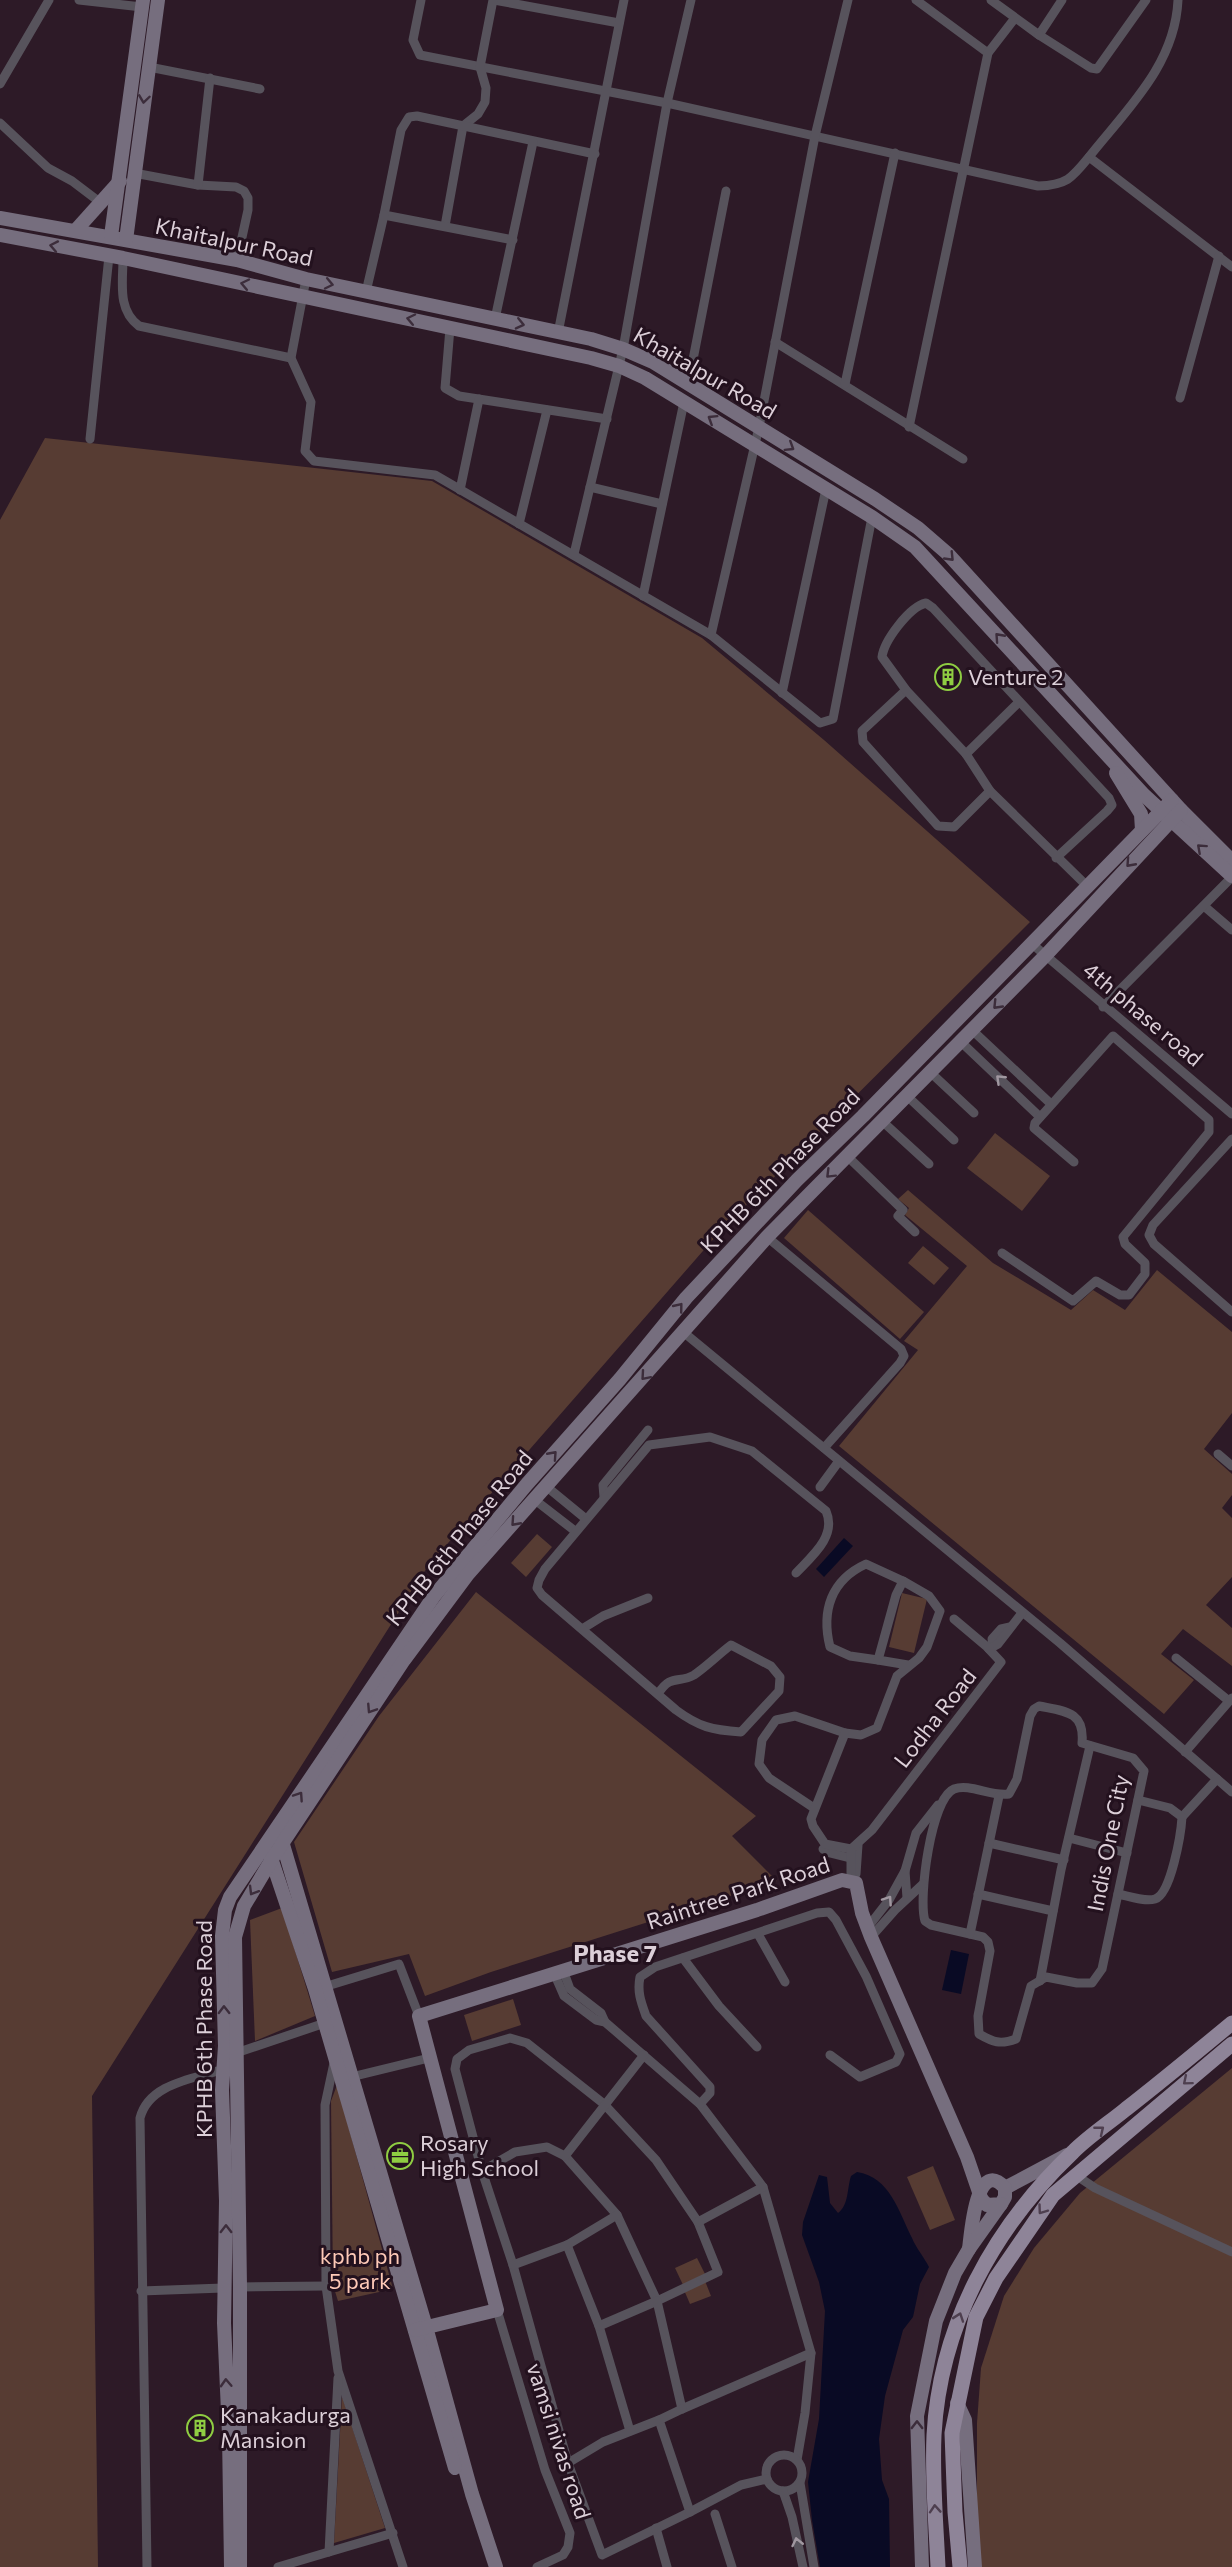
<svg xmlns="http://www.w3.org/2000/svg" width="1232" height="2567" viewBox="0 0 1232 2567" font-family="Commissioner,sans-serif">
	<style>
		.green { fill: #573c33 }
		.water { fill: #090a24 }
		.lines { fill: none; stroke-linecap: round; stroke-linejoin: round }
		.street { stroke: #57535c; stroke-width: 9 }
		.secondary { stroke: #766e7e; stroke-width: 14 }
		.primary { stroke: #8e8498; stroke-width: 15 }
		.oneway { stroke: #3c2d3b }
		.oneway2 { stroke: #a097a0 }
		.oneway3 { stroke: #4e3f4f }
		.labels { text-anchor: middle; stroke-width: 6; stroke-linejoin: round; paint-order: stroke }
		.street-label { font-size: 22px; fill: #dccfd8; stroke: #23111e }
		.poi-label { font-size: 22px; fill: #dccfd8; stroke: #23111e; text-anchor: start }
		.park-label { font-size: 22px; fill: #fec9b7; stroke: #23111e }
		.neighbourhood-label { font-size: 24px; font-weight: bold; fill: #dccfd8; stroke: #23111e }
	</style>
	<rect width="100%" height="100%" fill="#2d1a27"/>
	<g class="green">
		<polygon points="45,438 432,481 702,638 824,740 1030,922 723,1228 428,1566 92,2096 98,2567 0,2567 0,520"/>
		<polygon points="995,1133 1050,1176 1022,1211 967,1168"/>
		<polygon points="908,1190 993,1263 1071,1310 1093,1290 1125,1310 1157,1270 1232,1332 1232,1413 1204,1449 1232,1474 1232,1495 1222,1508 1232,1518 1232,1577 1206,1605 1232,1628 1232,1666 1183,1629 1161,1654 1194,1680 1164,1714 839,1446 918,1350 904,1341 967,1266 905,1215 909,1208 898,1199"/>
		<polygon points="808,1210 924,1312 900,1339 784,1238"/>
		<polygon points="923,1246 949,1268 934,1285 908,1263"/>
		<polygon points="537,1534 552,1547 526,1577 511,1563"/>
		<polygon points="476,1592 756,1816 732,1836 777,1881 491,1972 425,1996 409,1954 332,1972 294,1842 379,1716"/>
		<polygon points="902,1593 927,1599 914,1653 889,1647"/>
		<polygon points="282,1908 315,2016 255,2041 250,1920"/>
		<polygon points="513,1999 521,2025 472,2041 464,2015"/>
		<polygon points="1232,2068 1232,2567 977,2567 977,2423 981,2368 1004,2296 1034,2248 1080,2193"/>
		<polygon points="337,2085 393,2289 338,2301 333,2285 331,2101"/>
		<polygon points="933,2166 955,2220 930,2230 907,2177"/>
		<polygon points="697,2258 706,2276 684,2287 675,2268"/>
		<polygon points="705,2281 711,2296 690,2304 684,2290"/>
		<polygon points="342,2396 385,2528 334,2543"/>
	</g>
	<g class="water">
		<polygon points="844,1538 853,1546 824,1577 816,1569"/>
		<polygon points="951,1950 969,1954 961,1994 942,1990"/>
		<path d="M857,2172C890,2177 899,2212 912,2238C916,2248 924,2257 929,2267L920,2284L913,2317L903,2330L885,2396L879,2439L882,2480L889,2499L890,2567H820L812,2520L808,2482L819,2419L825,2311L819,2282L802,2235L803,2222L819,2175L827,2177L830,2203L838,2213C849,2205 847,2188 851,2176Z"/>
	</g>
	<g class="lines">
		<g class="street">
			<polyline points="79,0 142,7"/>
			<path d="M421,0L413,40L420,55L667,103L1038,186C1067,185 1072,178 1089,157L1232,267"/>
			<polyline points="494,0 619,23"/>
			<polyline points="916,0 988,53"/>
			<polyline points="991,0 1039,35 1062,0"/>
			<polyline points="1039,35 1091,68 1097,69 1146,0"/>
			<polyline points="149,67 260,89"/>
			<polyline points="0,84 49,0"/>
			<polyline points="0,123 48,168 72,181 101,203"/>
			<path d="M1089,157C1127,109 1175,65 1178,0"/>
			<polyline points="134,173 198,185 236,187 244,191 248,198 248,210 237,260"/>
			<polyline points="198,185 210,78"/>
			<polyline points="445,226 463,126 478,114 485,102 486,88 480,67 493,0"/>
			<polyline points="513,240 384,215 401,130 409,117 417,116 595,154"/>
			<path d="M123,258C123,282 117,310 139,326L291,358"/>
			<polyline points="306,279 291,358 311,402 305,451 314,461 435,475 711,635 820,723 833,719 872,517"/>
			<polyline points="366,292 384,215"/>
			<polyline points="495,319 533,142"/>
			<polyline points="450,328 445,388 459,396 607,419"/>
			<polyline points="558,333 624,0"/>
			<polyline points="775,342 963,459"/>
			<polyline points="845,384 895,153"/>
			<polyline points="688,385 726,191"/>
			<polyline points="1180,398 1219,256"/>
			<polyline points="909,427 988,53 1015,18"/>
			<polyline points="90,439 109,256"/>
			<polyline points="590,487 662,504"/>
			<polyline points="460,490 479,399"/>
			<polyline points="519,524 547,410"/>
			<polyline points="574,554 623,349 667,103 691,0"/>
			<polyline points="643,596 684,402"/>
			<polyline points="711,635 759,427 815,136 848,0"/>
			<polyline points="906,690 862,731 863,742 938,826 954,827 990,791"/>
			<polyline points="782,693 826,489"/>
			<polyline points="966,754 1019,702"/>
			<path d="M1056,858L1107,811L1112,805L1109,798L933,608L926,603C909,607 884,641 882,657L906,690L966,754L990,791L1086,885"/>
			<polyline points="1204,906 1232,930"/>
			<polyline points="1031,943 1232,1114"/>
			<polyline points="1103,1007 1232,877"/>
			<polyline points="972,1030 1051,1104"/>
			<polyline points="961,1042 1040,1117"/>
			<polyline points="930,1072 974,1113"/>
			<polyline points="907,1096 954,1140"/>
			<polyline points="882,1121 929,1164"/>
			<polyline points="1232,1139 1153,1225 1149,1235 1154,1244 1232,1312"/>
			<polyline points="847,1156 903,1210 898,1216 915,1232"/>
			<polyline points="767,1237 901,1349 904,1356 900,1363 824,1448"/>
			<polyline points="1002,1253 1073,1301 1096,1281 1120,1295 1129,1295 1145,1274 1145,1263 1125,1244 1123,1237 1209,1132 1209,1120 1113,1036 1035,1123 1034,1128 1074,1162"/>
			<polyline points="682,1331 1060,1643 1232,1792"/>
			<polyline points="1218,1454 1232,1466"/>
			<polyline points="547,1487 586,1519"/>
			<polyline points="820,1487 839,1461"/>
			<polyline points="604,1497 603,1485 648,1430"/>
			<polyline points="535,1500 575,1531"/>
			<polyline points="582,1629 603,1616 648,1598"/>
			<polyline points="993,1645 992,1639 1001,1629 1010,1627"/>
			<polyline points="989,1649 998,1644 1022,1613"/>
			<polyline points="1176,1658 1229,1701"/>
			<path d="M878,1660L850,1656L830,1647C821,1611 831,1580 866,1564L903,1581"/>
			<path d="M658,1694C671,1673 679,1684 694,1675C706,1667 719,1654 731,1645L771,1666L780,1677L779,1691L741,1732C712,1730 699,1727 676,1710L542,1595L537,1588L539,1580L545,1569L649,1445L710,1437L752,1451L826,1511C837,1536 812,1556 796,1573"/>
			<path d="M1039,1706C1064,1711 1085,1711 1082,1743L1133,1758L1144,1771L1102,1969L1092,1983H1077L1046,1977L1031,1986L1016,2039C1000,2045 993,2042 979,2034L978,2016L990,1951L988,1942L983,1937L931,1925L925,1921C918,1899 931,1798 954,1789C970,1783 991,1797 1009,1794L1017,1779L1030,1716L1034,1709Z"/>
			<polyline points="1185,1752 1232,1698"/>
			<polyline points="814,1808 769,1778 759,1764 762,1740 776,1720 795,1716 845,1733"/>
			<polyline points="1182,1817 1217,1779"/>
			<polyline points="1069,1838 1127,1853"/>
			<polyline points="989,1843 1064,1860"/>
			<polyline points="823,1849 830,1853 850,1858"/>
			<polyline points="851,1849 825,1844 813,1826 811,1819 845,1733 861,1735 877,1728 897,1676 919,1658 927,1647 940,1611 929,1596 903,1581 896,1595 878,1660 908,1665"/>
			<polyline points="905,1871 907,1898"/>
			<polyline points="856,1874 858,1845"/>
			<polyline points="851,1880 851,1849 872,1830 1001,1662 986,1646 954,1619"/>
			<polyline points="978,1894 1053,1911"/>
			<path d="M1118,1894C1128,1896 1145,1902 1155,1899C1171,1894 1181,1834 1182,1817L1170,1808L1138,1800"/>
			<polyline points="868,1927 889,1900 905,1871 916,1833 938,1805"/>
			<polyline points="758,1934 785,1982"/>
			<polyline points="970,1934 999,1796"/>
			<polyline points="871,1937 895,1910 923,1884"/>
			<polyline points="683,1958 719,2006 757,2047"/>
			<polyline points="563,1970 570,1989 601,2013 605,2022"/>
			<polyline points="554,1973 564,1996 596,2020 605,2022 700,2104 763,2187 811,2353 805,2413 797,2460"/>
			<polyline points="1040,1981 1061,1870 1090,1746"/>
			<polyline points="324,1987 399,1964 419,2016"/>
			<polyline points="236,2053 325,2023"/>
			<polyline points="334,2063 325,2105 326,2286 338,2371 403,2567"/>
			<polyline points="347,2078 429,2058"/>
			<path d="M700,2104L710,2093V2087L646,2016C641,2002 637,1992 640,1977L655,1967L817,1913L829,1912L836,1920L866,1976L900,2054L896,2062L860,2077L830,2055"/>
			<polyline points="565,2156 617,2215 657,2301 718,2272 698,2222 656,2160 604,2104 527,2043 510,2038 469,2050 457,2059 455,2069 482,2171 513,2265 568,2463 602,2555 690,2512 659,2420"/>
			<polyline points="482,2171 515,2152 547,2147 565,2156 644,2055"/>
			<polyline points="1077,2176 1095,2188 1232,2252"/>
			<polyline points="698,2222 763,2187"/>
			<polyline points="567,2245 599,2326 630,2431"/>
			<polyline points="513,2265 567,2245 617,2215"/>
			<polyline points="240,2287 326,2286"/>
			<polyline points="141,2291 223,2288"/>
			<polyline points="497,2310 545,2470 570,2533 568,2547 563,2555 537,2567"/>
			<polyline points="599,2326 657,2301 682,2409 811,2353"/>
			<circle cx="784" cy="2473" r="18"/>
			<polyline points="568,2463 603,2442 659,2420 682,2409"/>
			<polyline points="800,2483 814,2567"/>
			<polyline points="783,2491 792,2517 803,2567"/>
			<polyline points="690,2512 741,2485 767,2479"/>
			<polyline points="715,2514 732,2567"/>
			<polyline points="656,2528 667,2567"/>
			<polyline points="329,2552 338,2378"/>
			<path d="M147,2567L140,2118C149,2083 194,2079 224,2069"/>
			<polyline points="278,2567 393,2533"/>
		</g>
		<g class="secondary">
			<polyline points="0,218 237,260 306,279 591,339 623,349 653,362 875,499 918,528 948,554 1181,810 1232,861"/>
			<polyline points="76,230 120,181"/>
			<polyline points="0,235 123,258 591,358 619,366 645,378 872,517 915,547 1144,795 1232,876"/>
			<polyline points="111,236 143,0"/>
			<polyline points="126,240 158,0"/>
			<polyline points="1116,773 1141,814 1142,830"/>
			<polyline points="281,1838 426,2327 472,2494 496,2567"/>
			<polyline points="270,1855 315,1989 455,2468"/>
			<polyline points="1005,2188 1067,2155"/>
			<path d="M415,2330L497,2310L419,2016L757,1910L842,1880L856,1883L862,1913L871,1937L967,2157L979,2192C980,2198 982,2201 987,2205L1001,2204L1005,2197V2188C976,2156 971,2234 969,2249"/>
			<polyline points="957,2403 965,2420 975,2567"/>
			<polyline points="231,2567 229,2434 224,2323 226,2201 222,2090 225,2046 222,1936 225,1910 230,1897 434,1596 527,1484 620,1379 686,1298 797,1180 863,1116 1172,800"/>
			<polyline points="240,2567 240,2287 235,1937 244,1906 272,1859 404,1660 468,1574 767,1237 1045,956 1181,810"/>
			<polyline points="922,2567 917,2416 936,2321 955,2273 969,2249 1001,2204"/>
		</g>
		<g class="primary">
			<path d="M938,2567C936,2523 932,2479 934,2435C940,2325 994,2227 1073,2152C1089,2136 1109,2123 1126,2109C1162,2081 1197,2052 1232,2023"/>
			<polyline points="960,2567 955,2512 952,2433 976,2317 996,2278 1053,2195 1232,2044"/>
		</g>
	</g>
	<defs><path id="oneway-chevron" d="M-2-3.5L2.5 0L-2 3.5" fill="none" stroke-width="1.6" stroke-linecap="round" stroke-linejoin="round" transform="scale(1.5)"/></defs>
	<g class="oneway">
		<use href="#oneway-chevron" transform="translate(144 99) rotate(98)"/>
		<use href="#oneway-chevron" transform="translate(54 246) rotate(-169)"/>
		<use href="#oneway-chevron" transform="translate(245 284) rotate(-168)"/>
		<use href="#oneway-chevron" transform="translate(329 284) rotate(12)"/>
		<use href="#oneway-chevron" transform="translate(411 319) rotate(-168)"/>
		<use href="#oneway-chevron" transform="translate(520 324) rotate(13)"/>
		<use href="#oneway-chevron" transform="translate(712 419) rotate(-148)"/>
		<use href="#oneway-chevron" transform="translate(790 447) rotate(32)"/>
		<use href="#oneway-chevron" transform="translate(950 557) rotate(46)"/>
		<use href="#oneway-chevron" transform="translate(999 637) rotate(-132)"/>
		<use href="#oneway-chevron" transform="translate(1201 848) rotate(-138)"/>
		<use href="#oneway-chevron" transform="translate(1130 863) rotate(132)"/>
		<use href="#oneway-chevron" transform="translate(997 1005) rotate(134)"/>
		<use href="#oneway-chevron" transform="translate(830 1174) rotate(135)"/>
		<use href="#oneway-chevron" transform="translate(679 1307) rotate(-51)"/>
		<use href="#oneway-chevron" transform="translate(645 1376) rotate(131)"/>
		<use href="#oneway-chevron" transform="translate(553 1455) rotate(-48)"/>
		<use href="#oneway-chevron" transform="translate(515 1522) rotate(132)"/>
		<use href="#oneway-chevron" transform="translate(371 1709) rotate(123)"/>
		<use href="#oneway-chevron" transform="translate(299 1796) rotate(-56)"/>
		<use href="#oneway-chevron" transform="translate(253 1891) rotate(121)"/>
		<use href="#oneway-chevron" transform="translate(224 2010) rotate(-91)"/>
		<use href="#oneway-chevron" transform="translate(226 2229) rotate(-90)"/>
		<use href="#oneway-chevron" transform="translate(226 2383) rotate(-93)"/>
		<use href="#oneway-chevron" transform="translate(917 2425) rotate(-90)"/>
	</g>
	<g class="oneway2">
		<use href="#oneway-chevron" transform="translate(1000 1079) rotate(-136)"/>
		<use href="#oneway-chevron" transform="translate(888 1900) rotate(-56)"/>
		<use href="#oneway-chevron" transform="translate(797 2542) rotate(-103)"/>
	</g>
	<g class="oneway3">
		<use href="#oneway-chevron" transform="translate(1187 2081) rotate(140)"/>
		<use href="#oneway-chevron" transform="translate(1100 2130) rotate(-39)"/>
		<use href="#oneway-chevron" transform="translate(1042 2210) rotate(126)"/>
		<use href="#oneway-chevron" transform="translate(959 2317) rotate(-71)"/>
		<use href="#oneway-chevron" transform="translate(935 2509) rotate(-94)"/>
	</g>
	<defs>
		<symbol id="building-ring" viewBox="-11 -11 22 22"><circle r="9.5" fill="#23111e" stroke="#8fcd42" stroke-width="1.5"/><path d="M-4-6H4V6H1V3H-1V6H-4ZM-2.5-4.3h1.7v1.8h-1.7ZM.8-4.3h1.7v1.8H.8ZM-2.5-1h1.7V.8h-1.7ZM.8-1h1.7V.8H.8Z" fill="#8fcd42"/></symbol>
		<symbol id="office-ring" viewBox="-11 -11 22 22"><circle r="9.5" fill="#23111e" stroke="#8fcd42" stroke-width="1.5"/><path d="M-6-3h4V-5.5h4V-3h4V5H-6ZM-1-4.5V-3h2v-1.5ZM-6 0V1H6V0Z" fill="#8fcd42"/></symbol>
	</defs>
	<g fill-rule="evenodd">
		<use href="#building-ring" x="933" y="662" width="30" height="30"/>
		<use href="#office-ring" x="385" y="2141" width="30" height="30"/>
		<use href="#building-ring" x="185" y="2413" width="30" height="30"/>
	</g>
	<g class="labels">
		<g class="street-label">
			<text transform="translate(234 242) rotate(12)" y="8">Khaitalpur Road</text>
			<text transform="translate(705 373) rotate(30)" y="8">Khaitalpur Road</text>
			<text transform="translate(1143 1014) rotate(40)" y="8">4th phase road</text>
			<text transform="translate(780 1171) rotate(-46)" y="8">KPHB 6th Phase Road</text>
			<text transform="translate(459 1538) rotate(-51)" y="8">KPHB 6th Phase Road</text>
			<text transform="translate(935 1718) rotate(-52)" y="8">Lodha Road</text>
			<text transform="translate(1108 1843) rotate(-79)" y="8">Indis One City</text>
			<text transform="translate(738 1893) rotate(-18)" y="8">Raintree Park Road</text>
			<text transform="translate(204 2029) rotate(-90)" y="8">KPHB 6th Phase Road</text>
			<text transform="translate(559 2441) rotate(72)" y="8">vamsi nivas road</text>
		</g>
		<g class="poi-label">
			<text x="968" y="685">Venture 2</text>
			<text x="420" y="2151">Rosary<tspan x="420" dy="25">High School</tspan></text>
			<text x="220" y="2423">Kanakadurga<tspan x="220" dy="25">Mansion</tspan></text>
		</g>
		<g class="park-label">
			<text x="360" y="2264">kphb ph<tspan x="360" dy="25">5 park</tspan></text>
		</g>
		<g class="neighbourhood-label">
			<text x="615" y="1962">Phase 7</text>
		</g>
	</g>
</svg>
